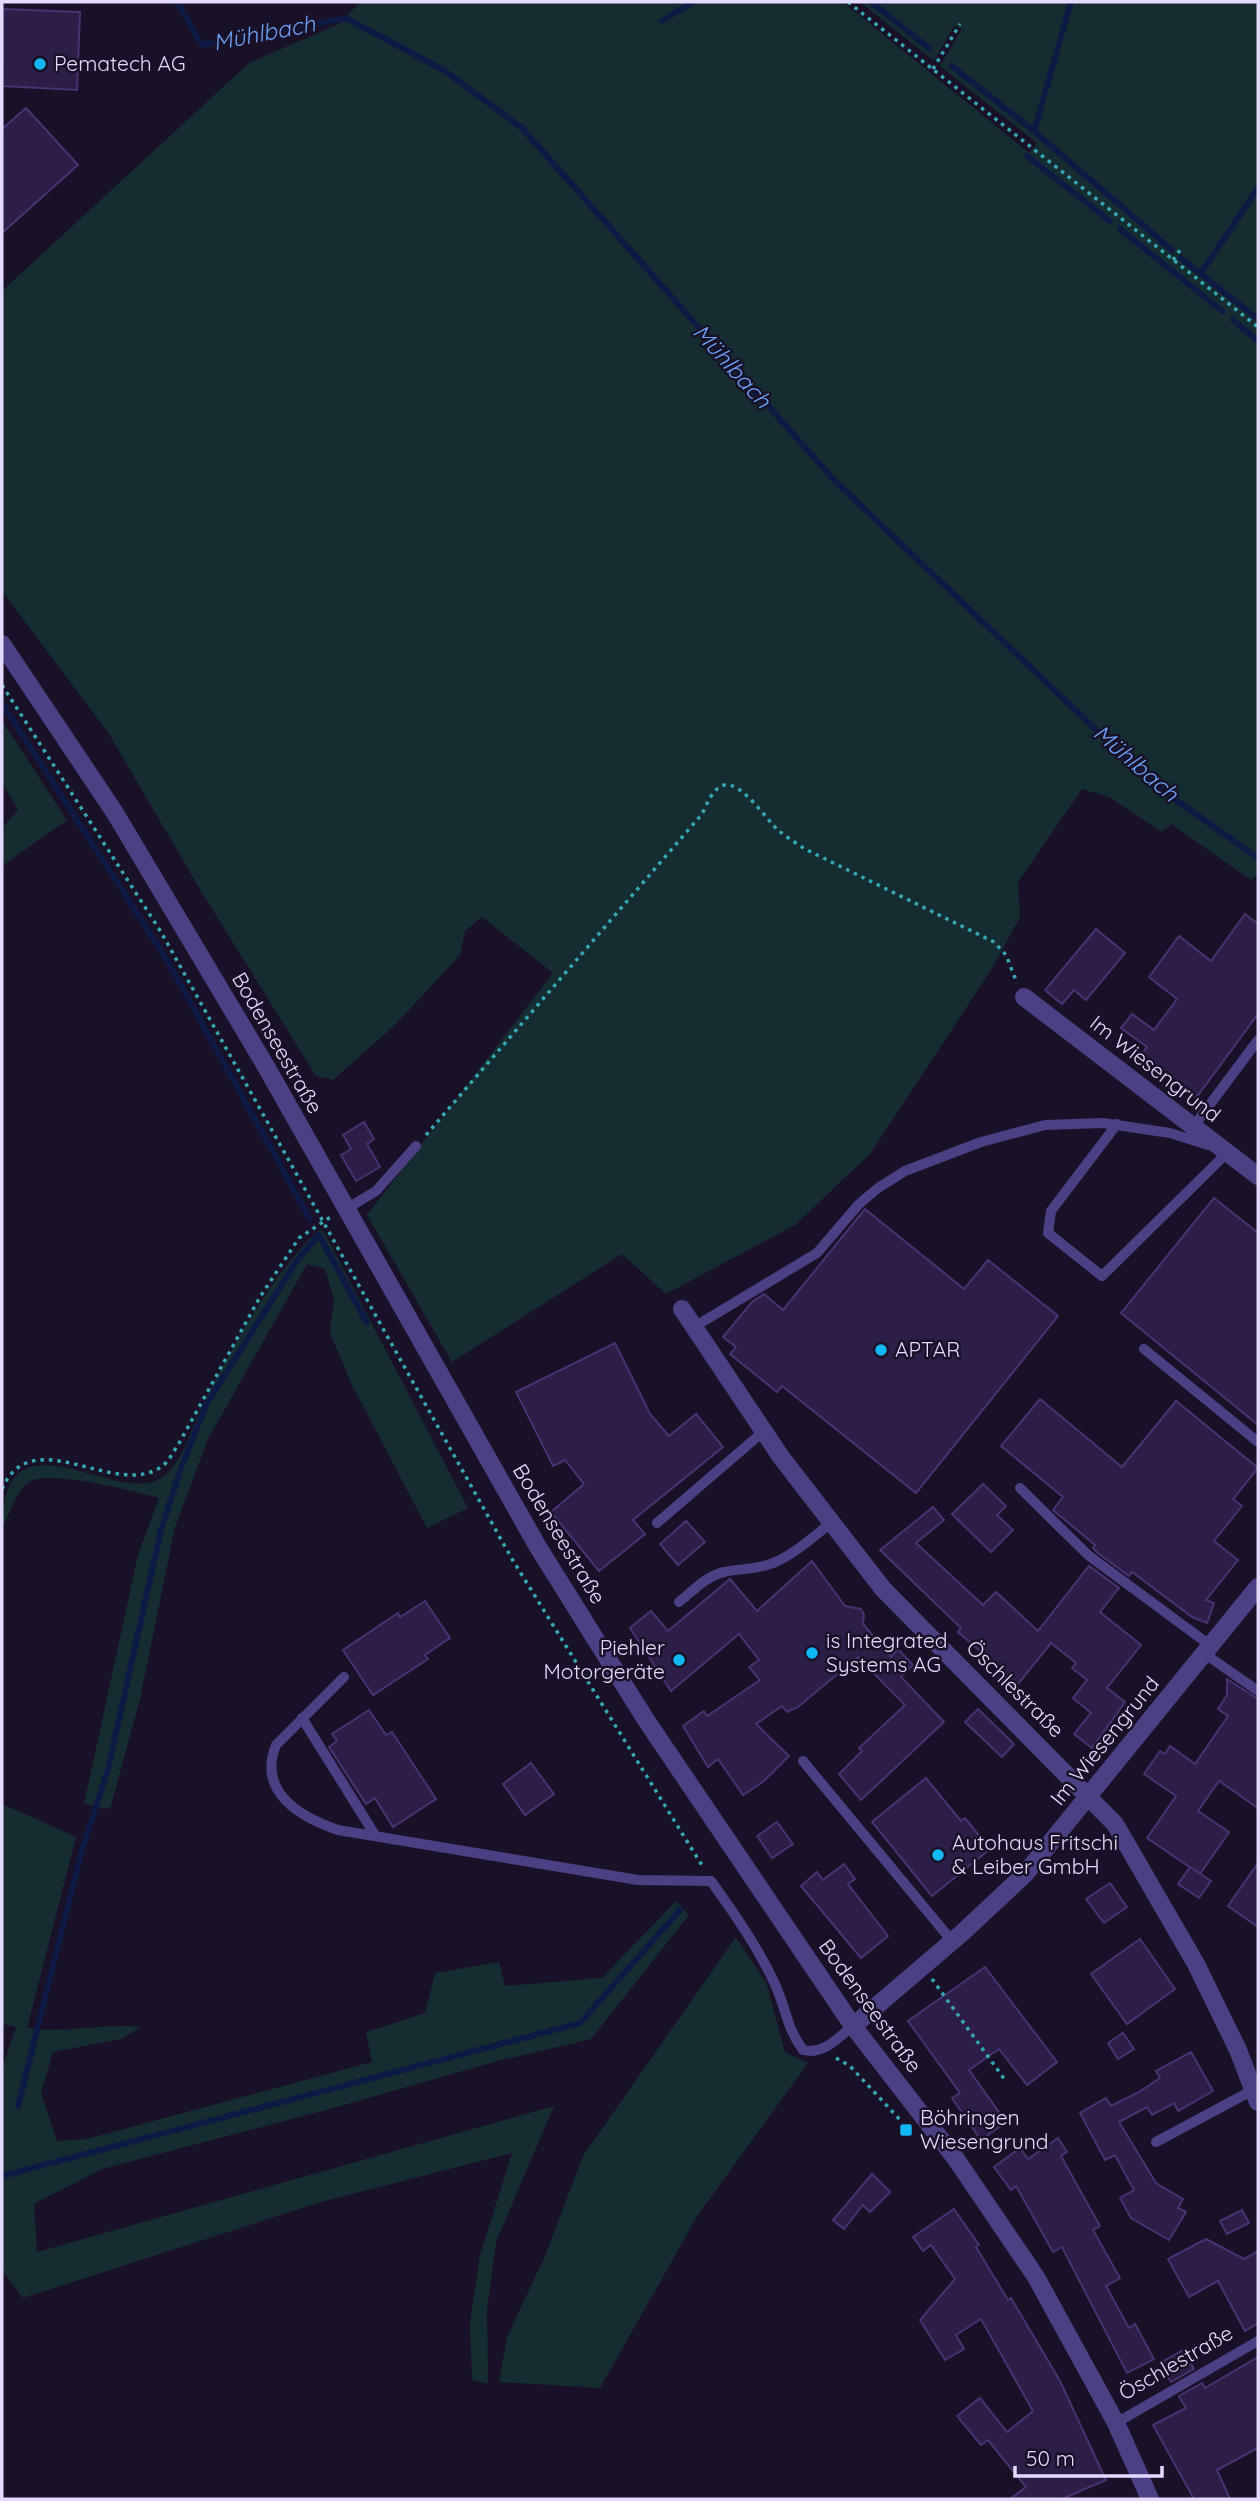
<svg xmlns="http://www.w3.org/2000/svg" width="1260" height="2501" viewBox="0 0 1260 2501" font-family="Quicksand,sans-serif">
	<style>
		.green { fill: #152d31 }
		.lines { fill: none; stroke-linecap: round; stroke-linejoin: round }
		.stream { stroke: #0e1944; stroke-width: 6 }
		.building { fill: #2d1e47; stroke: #493272; stroke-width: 2 }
		.path { stroke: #37a7b4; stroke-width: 3.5; stroke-dasharray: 3.5 5; stroke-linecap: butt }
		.service { stroke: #4d3f84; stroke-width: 10 }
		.minor { stroke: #4d3f84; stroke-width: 18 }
		.tertiary { stroke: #4d3f84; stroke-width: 18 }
		.poi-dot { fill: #10b7f2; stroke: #191127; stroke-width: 2.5 }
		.labels { text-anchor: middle; stroke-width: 5; stroke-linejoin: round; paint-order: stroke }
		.poi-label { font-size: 21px; fill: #e3dafd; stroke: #191127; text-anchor: start }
		.street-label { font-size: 21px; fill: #e3dafd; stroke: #191127 }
		.water-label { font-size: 23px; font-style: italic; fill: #6da1f7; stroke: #191127 }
	</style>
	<rect width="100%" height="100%" fill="#191127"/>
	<g class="green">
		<polygon points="360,2 843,2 1029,153 1037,143 940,66 962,29 954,26 934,61 860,2 1258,2 1258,874 1251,880 1171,824 1162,832 1109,797 1082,789 1018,882 1020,917 991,970 870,1154 795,1225 666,1294 622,1254 452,1362 367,1215 553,973 482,917 465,931 460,955 395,1025 333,1080 316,1076 204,896 109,734 2,591 2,291 249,63 339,24"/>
		<polygon points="2,721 67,820 2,866 2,828 18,810 2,782"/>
		<path d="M320,1230L324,1232L468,1508L427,1528L352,1385L330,1333L334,1299L325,1269L307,1264L208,1439L175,1527L140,1699L110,1809L84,1804L138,1555L159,1498C133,1491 50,1469 29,1482C17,1489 8,1517 2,1529C2,1402 117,1510 163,1477C183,1462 191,1429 202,1407C227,1356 276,1266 320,1230Z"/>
		<path d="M2,1804L76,1837L27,2028C65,2034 103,2023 141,2027L121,2039L53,2052L41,2093L57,2141L87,2139L372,2062L366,2032L425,2013L435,1973L499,1962L505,1986L602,1978L676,1901L689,1915L591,2039L494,2062L337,2107L102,2169L34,2204L37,2252L554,2106L496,2242L487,2310L488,2384L472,2380L470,2323L480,2255L512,2153L321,2202L23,2298L2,2270V2069L16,2027L2,2024Z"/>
		<polygon points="736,1937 766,1982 785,2052 808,2063 698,2215 600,2388 499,2382 507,2337 545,2256 583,2156"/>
	</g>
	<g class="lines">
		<g class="stream">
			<polyline points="177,2 202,45 346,18 445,71 522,128 834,480 1152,783 1258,858"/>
			<polyline points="871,2 929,48"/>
			<polyline points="662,21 693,2"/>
			<polyline points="952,66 1034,131 1172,250"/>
			<polyline points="1034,131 1071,2"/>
			<polyline points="1027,156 1110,221"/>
			<polyline points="1120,229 1222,311"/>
			<polyline points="1181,258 1258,319"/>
			<polyline points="1201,273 1258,188"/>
			<polyline points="1233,320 1258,341"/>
			<polyline points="2,703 167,960 310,1219"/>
			<polyline points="18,2106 82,1850 108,1769 161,1530 181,1468 207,1403 298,1259 319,1235 367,1323"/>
			<polyline points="2,2176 580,2023 680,1910"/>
		</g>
	</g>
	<g class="building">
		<polygon points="3,9 80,12 77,90 2,86"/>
		<polygon points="26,108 78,165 2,233 2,129"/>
		<polygon points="1245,914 1258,924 1258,1014 1196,1098 1140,1057 1147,1047 1121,1028 1132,1014 1154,1030 1177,999 1149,977 1179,936 1211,961"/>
		<polygon points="1096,929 1125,953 1086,1000 1074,990 1062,1004 1045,990"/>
		<polygon points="364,1122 374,1139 367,1144 380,1167 356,1181 341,1155 351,1149 343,1135"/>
		<polygon points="1214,1198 1258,1233 1258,1425 1121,1313"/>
		<polygon points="865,1209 964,1289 988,1260 1058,1316 916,1493 782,1386 777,1392 730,1354 736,1347 723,1337 752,1302 764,1294 783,1310"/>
		<polygon points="615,1343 650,1414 669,1436 696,1414 723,1447 633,1520 645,1534 599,1571 551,1512 584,1484 565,1460 553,1466 516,1392"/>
		<polygon points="1040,1399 1122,1467 1176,1401 1258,1468 1233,1499 1242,1506 1214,1541 1238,1560 1206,1600 1214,1603 1207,1623 1192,1617 1132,1572 1129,1576 1099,1554 1093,1548 1095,1545 1053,1510 1063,1497 1001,1446"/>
		<polygon points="983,1484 1006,1506 997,1515 1013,1530 991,1552 952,1514"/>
		<polygon points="933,1507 944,1520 916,1543 983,1605 996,1592 1038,1631 1089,1566 1119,1588 1100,1612 1141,1645 1107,1688 1125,1702 1092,1748 1074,1734 1091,1713 1073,1698 1087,1680 1072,1668 1076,1663 1051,1643 1018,1684 958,1632 961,1628 880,1550"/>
		<polygon points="686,1521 705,1542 678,1565 660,1544"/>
		<polygon points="812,1561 845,1606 861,1609 864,1615 863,1624 891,1657 898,1649 913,1665 901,1677 944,1722 861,1800 839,1774 862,1751 859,1748 905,1705 858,1657 798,1707 787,1712 782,1706 756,1724 789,1756 764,1781 743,1795 718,1759 708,1767 683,1726 704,1711 707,1716 760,1680 749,1667 759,1660 739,1634 671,1691 630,1628 651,1611 668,1631 730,1579 757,1611"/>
		<polygon points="425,1601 450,1638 425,1655 428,1659 373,1695 343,1650 398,1613 400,1617"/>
		<polygon points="1227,1679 1258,1699 1258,1808 1219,1781 1198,1811 1229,1832 1200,1874 1147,1838 1176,1796 1144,1774 1160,1751 1165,1754 1170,1746 1195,1764 1228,1716 1218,1709 1227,1695"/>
		<polygon points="978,1709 1014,1744 1002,1757 965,1722"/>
		<polygon points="369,1710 386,1735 392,1732 436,1799 393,1827 375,1798 366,1804 329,1747 337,1741 332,1734"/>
		<polygon points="531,1763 554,1794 525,1815 503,1784"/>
		<polygon points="926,1778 961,1821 965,1818 990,1849 932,1896 872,1822"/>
		<polygon points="777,1822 793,1844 772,1858 757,1836"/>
		<polygon points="1258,1863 1258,1927 1228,1906"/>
		<polygon points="844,1864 855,1879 848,1884 888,1936 861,1958 801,1886 817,1872 823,1880"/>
		<polygon points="1190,1867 1211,1881 1199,1898 1178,1884"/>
		<polygon points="1110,1883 1127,1907 1104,1923 1086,1899"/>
		<polygon points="1140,1939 1175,1989 1127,2024 1091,1974"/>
		<polygon points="985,1967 1057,2062 1027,2085 999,2049 969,2070 1006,2122 981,2140 952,2098 960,2093 908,2021"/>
		<polygon points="1123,2033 1134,2049 1118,2059 1108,2043"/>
		<polygon points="1191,2052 1213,2091 1178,2111 1174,2103 1152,2115 1147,2107 1119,2122 1156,2183 1183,2199 1178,2208 1186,2212 1169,2240 1131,2218 1120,2198 1134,2190 1115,2155 1105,2160 1080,2113 1106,2098 1111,2106 1139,2092 1160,2078 1156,2071"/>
		<polygon points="1058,2138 1067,2152 1061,2156 1100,2226 1093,2230 1120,2278 1106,2286 1129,2328 1135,2324 1154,2359 1127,2373 1062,2247 1053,2252 1016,2186 1011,2190 994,2167 1020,2148 1028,2159"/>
		<polygon points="872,2174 890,2192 870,2212 863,2205 844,2229 833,2220"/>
		<polygon points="954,2209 979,2245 976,2247 1008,2300 1011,2298 1060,2381 1106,2480 1062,2499 1010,2499 1026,2487 988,2440 981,2445 957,2416 980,2398 1007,2432 1033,2411 981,2319 956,2335 964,2349 945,2360 920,2320 955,2279 931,2245 923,2251 913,2237"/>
		<polygon points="1242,2210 1249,2223 1227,2234 1220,2221"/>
		<polygon points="1206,2239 1244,2259 1258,2251 1258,2323 1245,2331 1218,2281 1189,2297 1168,2259"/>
		<polygon points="1183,2350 1194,2369 1171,2382 1160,2363"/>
		<polygon points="1258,2357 1258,2448 1217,2470 1230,2499 1194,2499 1153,2425 1186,2408 1179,2396 1202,2383 1205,2388"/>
	</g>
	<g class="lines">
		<g class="path">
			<polyline points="848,2 1258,327"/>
			<polyline points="933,69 960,24"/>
			<polyline points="1173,260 1180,250"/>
			<polyline points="2,685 161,932 512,1559 703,1867"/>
			<path d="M426,1135L702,814C707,804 713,787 725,785C742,782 766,819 778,830C786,837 796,843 805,849L994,942L1006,955L1017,983"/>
			<path d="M2,1489C32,1420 114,1499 161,1467C168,1463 173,1452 178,1445L260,1297L299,1238L332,1216"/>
			<polyline points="932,1979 1005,2080"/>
			<polyline points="836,2058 850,2066 903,2123"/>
		</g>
		<g class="service">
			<polyline points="1117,1124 1051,1211 1048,1233 1102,1276 1227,1153 1223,1151"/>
			<polyline points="1193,1127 1258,1040"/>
			<polyline points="346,1209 376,1191 416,1146"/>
			<polyline points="694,1327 817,1253 859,1204 878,1188 905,1171 981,1142 1045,1125 1103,1123 1170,1133 1208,1145"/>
			<polyline points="1144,1349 1258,1442"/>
			<polyline points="1020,1488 1088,1555 1211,1646"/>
			<polyline points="657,1523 764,1431"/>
			<path d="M679,1602C693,1591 706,1576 724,1572C741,1568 757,1570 773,1563C795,1554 813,1537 832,1522"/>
			<polyline points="1205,1654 1258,1691"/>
			<path d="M344,1677L276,1745C257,1792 300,1817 338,1830L638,1880L711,1881C734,1913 757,1946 774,1982C786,2007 786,2027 803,2050C824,2055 837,2038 853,2026"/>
			<polyline points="302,1718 375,1835"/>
			<polyline points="803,1761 952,1941"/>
			<polyline points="1156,2142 1253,2090"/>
			<polyline points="1116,2423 1258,2341"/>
		</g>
		<g class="minor">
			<polyline points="1024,997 1258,1176"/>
			<polyline points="682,1309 781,1457 883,1589 1115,1824 1196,1964 1238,2050 1258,2102"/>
			<polyline points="853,2026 962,1933 1025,1874 1258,1587"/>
		</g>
		<polyline class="tertiary" points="2,644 115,813 264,1063 538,1547 646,1720 853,2026 956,2159 1036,2277 1116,2423 1150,2499"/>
	</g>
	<g class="poi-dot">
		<circle cx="40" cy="64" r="7"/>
		<circle cx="881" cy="1350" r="7"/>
		<circle cx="812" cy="1653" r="7"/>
		<circle cx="679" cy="1660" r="7"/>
		<circle cx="938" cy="1855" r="7"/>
		<rect x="899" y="2123" width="14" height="14" rx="3.5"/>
	</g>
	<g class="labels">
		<g class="poi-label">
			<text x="54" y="71">Pematech AG</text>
			<text x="895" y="1357">APTAR</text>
			<text x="826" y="1648">is Integrated<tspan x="826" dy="24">Systems AG</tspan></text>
			<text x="665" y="1655" text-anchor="end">Piehler<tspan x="665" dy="24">Motorgeräte</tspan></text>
			<text x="952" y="1850">Autohaus Fritschi<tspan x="952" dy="24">&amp; Leiber GmbH</tspan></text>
			<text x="920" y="2125">Böhringen<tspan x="920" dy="24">Wiesengrund</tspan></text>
		</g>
		<g class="street-label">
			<text transform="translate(277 1043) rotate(60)" y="7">Bodenseestraße</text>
			<text transform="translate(1155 1069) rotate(38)" y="7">Im Wiesengrund</text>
			<text transform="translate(559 1534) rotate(59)" y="7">Bodenseestraße</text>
			<text transform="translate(1015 1689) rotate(45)" y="7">Öschlestraße</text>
			<text transform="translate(1105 1741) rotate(-51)" y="7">Im Wiesengrund</text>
			<text transform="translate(870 2006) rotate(54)" y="7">Bodenseestraße</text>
			<text transform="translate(1176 2363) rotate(-30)" y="7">Öschlestraße</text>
		</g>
		<g class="water-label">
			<text transform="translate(264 33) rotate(-11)" y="8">Mühlbach</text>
			<text transform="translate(732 366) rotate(48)" y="8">Mühlbach</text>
			<text transform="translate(1136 763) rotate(41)" y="8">Mühlbach</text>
		</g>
	</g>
	<rect width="1260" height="2501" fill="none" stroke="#e3dafd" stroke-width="7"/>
	<path d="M1015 2466v10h147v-10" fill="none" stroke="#e3dafd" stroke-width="3.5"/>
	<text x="1026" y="2466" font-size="21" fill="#e3dafd" stroke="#191127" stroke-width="5" paint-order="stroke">50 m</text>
</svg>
